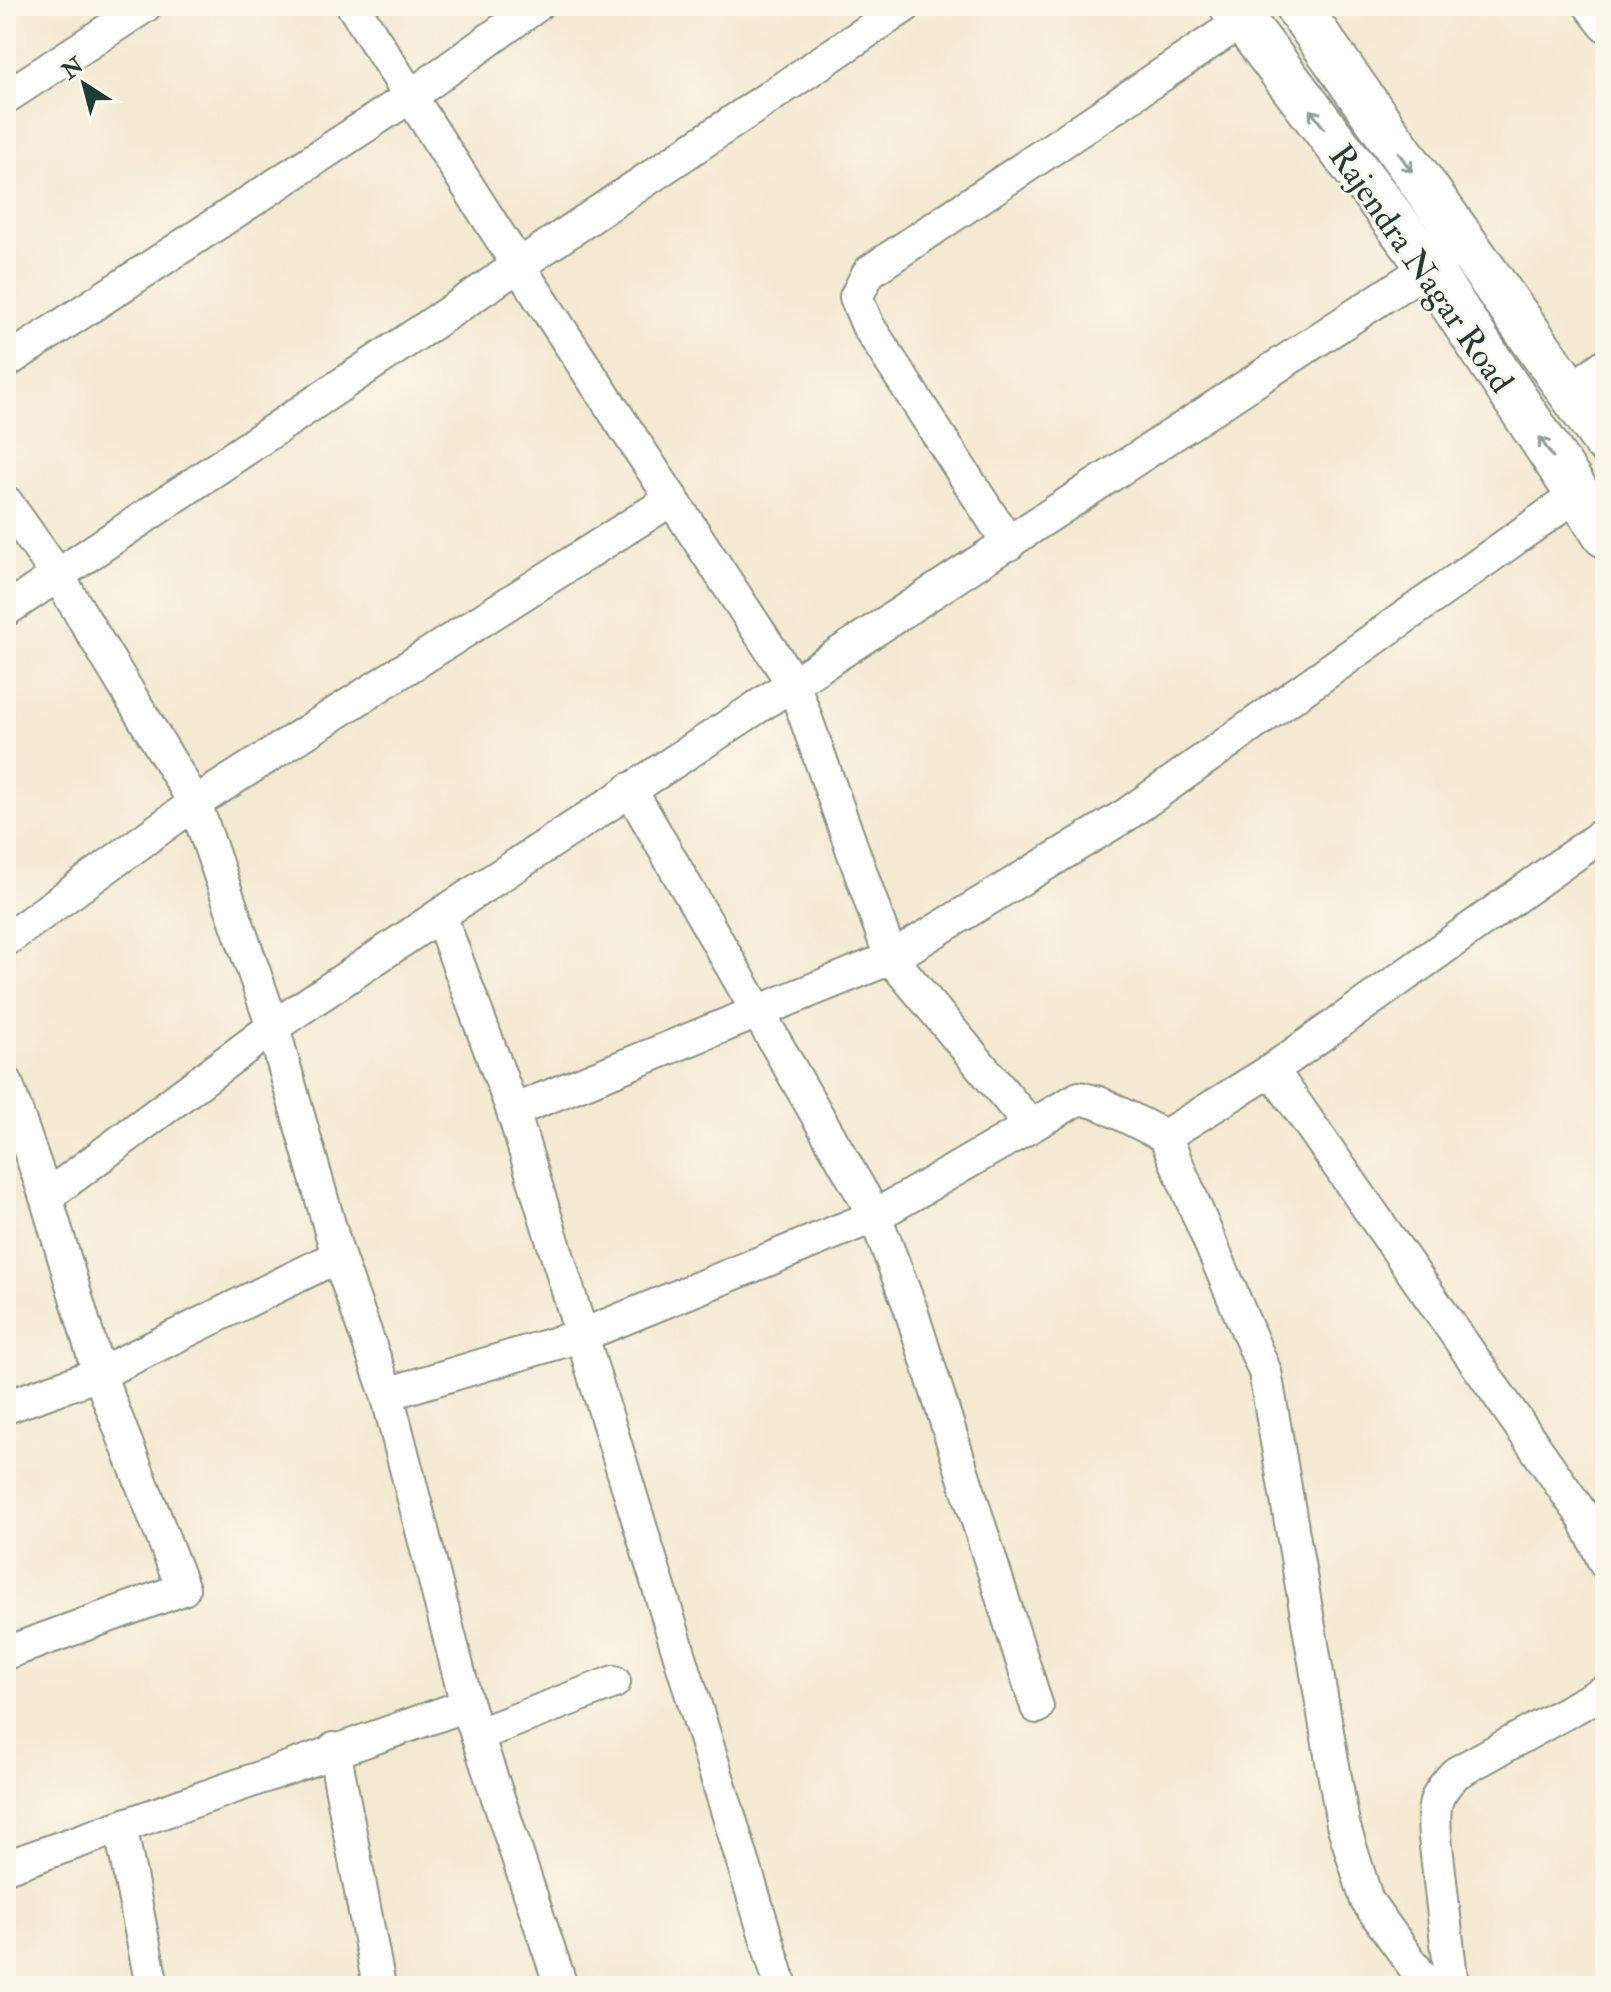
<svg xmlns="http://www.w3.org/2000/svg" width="1611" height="1992" viewBox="0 0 1611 1992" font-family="'IM FELL Double Pica',serif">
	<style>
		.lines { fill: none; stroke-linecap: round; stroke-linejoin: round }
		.street-casing { stroke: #8a9382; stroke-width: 36 }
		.secondary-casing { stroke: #8a9382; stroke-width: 48 }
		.street { stroke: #fff; stroke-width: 32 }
		.secondary { stroke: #fff; stroke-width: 44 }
		.oneway { stroke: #8f9e9a }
		.labels { text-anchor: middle; stroke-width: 6; stroke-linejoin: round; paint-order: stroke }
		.street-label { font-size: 34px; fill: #1f3d34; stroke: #fbf7ec }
	</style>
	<rect width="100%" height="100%" fill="#fbf7ec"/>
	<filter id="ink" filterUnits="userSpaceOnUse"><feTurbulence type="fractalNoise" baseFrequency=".0125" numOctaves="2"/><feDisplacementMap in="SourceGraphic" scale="16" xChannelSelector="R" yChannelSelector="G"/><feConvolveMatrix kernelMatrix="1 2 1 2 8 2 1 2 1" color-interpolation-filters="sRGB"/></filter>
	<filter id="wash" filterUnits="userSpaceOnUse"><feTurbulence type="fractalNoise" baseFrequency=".006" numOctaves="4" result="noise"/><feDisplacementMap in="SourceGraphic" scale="32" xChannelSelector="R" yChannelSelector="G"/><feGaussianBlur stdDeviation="1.8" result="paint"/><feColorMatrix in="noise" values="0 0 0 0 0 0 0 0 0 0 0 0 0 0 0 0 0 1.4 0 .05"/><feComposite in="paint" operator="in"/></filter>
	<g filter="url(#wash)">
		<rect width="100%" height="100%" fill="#f4e9d1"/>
	</g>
	<g filter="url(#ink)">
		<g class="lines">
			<defs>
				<g id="street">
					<polyline points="353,6 518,265 794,685 891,958 1031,1126"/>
					<polyline points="1591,7 1605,25"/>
					<polyline points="6,97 145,6"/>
					<polyline points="6,362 411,96 536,6"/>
					<polyline points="1570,391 1605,365"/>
					<polyline points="6,502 58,576 195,803 273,1027 338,1256 387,1394 467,1705 561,1986"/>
					<polyline points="1009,544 868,326 856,297 869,272 1242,21"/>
					<polyline points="6,610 905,6"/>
					<polyline points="630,789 875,1216 910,1307 1037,1707"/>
					<polyline points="440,915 513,1111 781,1986"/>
					<polyline points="6,940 195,803 672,499"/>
					<polyline points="1272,1070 1583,1516 1605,1563"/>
					<polyline points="6,1082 46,1197 99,1374 183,1589 6,1653"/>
					<polyline points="513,1111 891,958 1126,815 1578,494"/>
					<polyline points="1165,1136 1265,1372 1343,1824 1367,1901 1428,1986"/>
					<polyline points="46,1197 273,1027 440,915 1447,255"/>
					<polyline points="387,1394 583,1335 875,1216 1079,1098 1099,1103 1165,1136 1272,1070 1605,833"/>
					<polyline points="6,1407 99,1374 338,1256"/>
					<polyline points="477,1735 614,1682"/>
					<polyline points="334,1749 379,1986"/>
					<polyline points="121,1830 152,1986"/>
					<polyline points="6,1867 467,1705"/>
					<path d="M1452,1986L1435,1837C1433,1805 1433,1796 1456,1773L1605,1691"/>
				</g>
				<g id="secondary">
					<polyline points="1232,6 1416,249 1605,535"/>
					<polyline points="1297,6 1605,441"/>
				</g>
			</defs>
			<use href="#street" class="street-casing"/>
			<use href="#secondary" class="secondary-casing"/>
			<use href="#street" class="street"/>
			<use href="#secondary" class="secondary"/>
		</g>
		<defs><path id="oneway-shaft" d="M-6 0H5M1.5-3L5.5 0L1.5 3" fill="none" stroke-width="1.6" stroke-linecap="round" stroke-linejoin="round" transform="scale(2)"/></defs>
		<g class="oneway">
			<use href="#oneway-shaft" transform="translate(1317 119) rotate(-127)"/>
			<use href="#oneway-shaft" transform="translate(1405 162) rotate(55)"/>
			<use href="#oneway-shaft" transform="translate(1546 447) rotate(-124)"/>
		</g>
	</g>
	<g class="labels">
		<g class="street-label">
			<text transform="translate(1422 268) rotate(55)" y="12">Rajendra Nagar Road</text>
		</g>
	</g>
	<rect width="1611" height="1992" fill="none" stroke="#fbf7ec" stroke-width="32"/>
	<g transform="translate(84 84) rotate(324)" stroke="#fbf7ec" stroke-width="6" paint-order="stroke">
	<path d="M0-6L14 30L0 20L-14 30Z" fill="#1f3d34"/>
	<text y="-12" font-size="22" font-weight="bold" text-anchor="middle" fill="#1f3d34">N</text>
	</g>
</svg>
